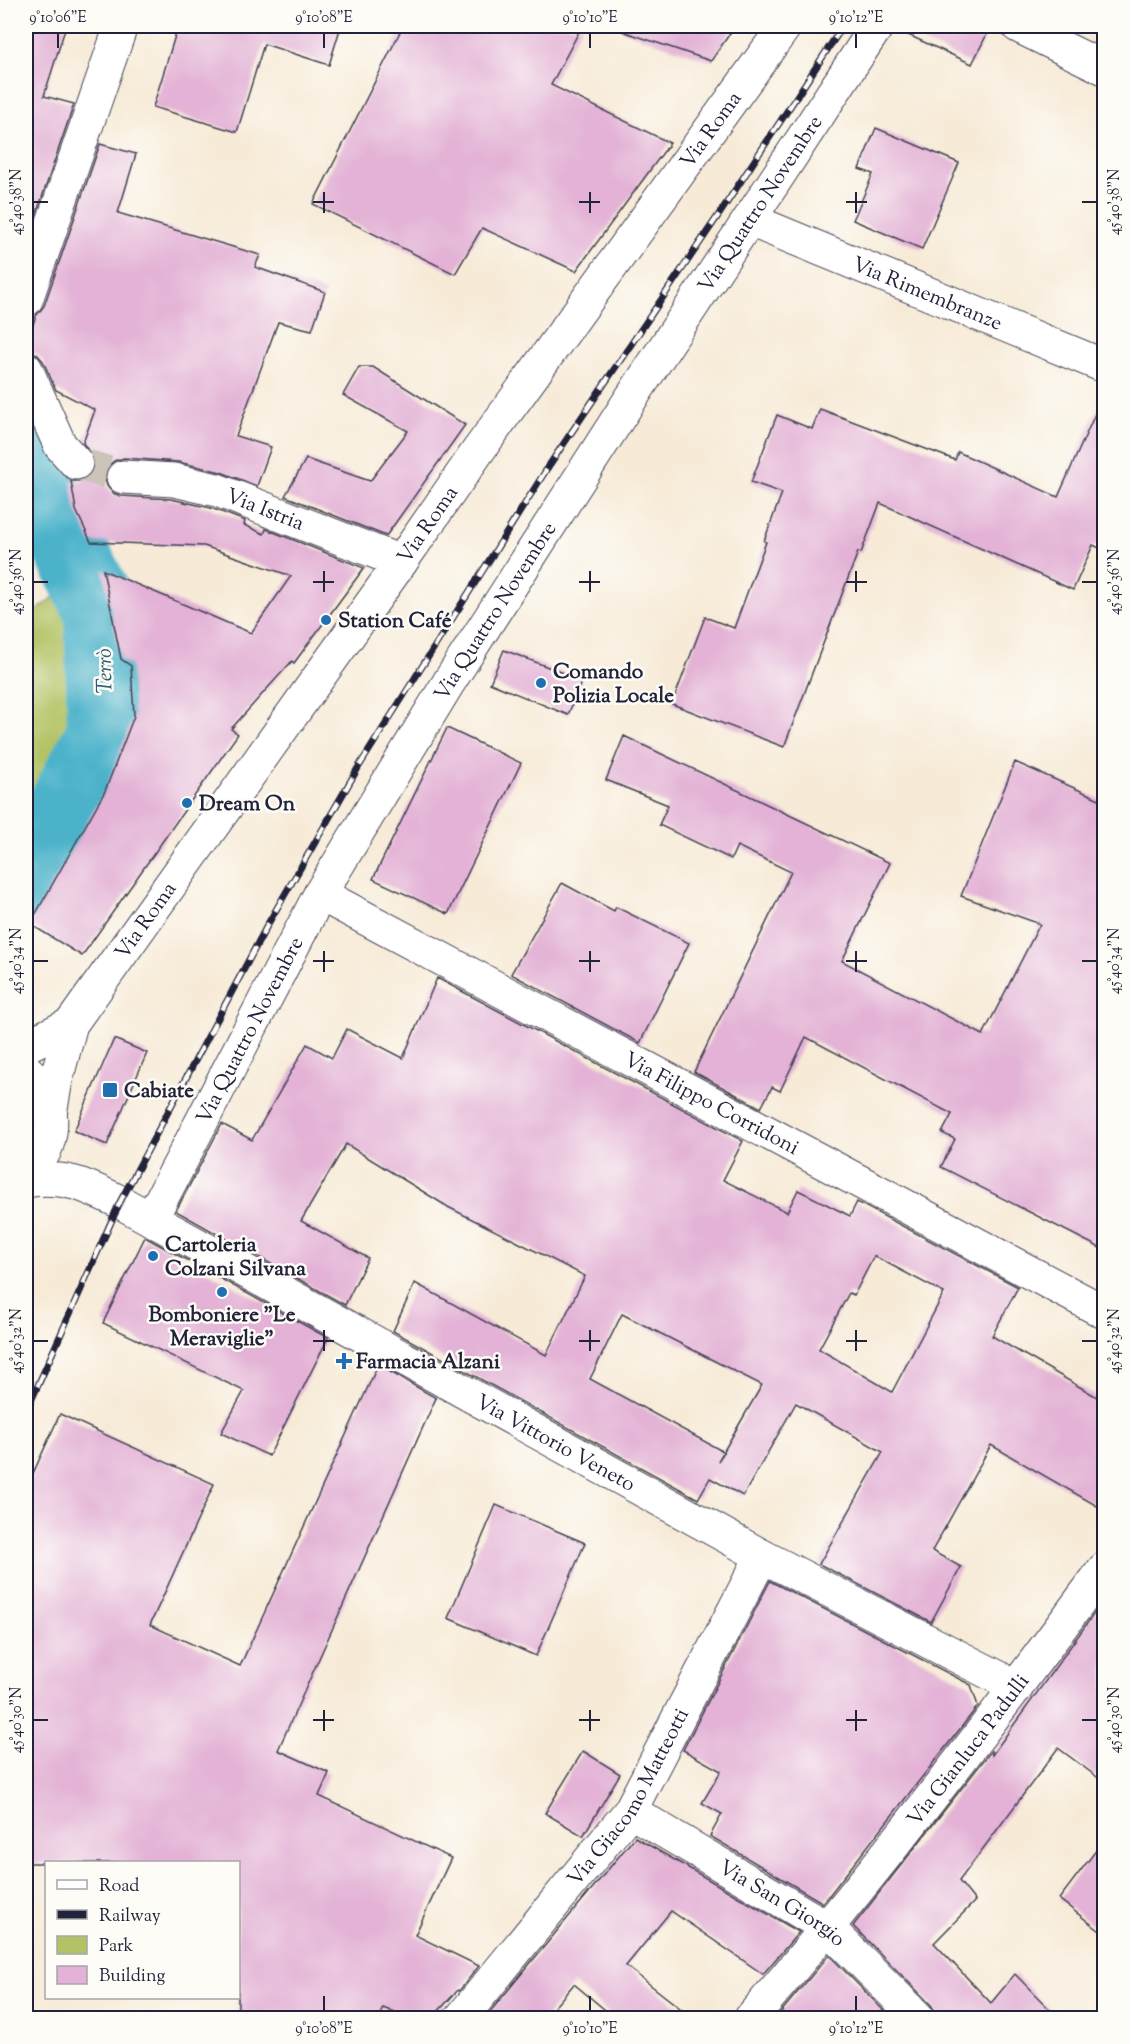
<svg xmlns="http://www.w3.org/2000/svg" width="1130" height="2044" viewBox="0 0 1130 2044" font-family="'Sorts Mill Goudy',serif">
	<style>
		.green { fill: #b3c264; stroke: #6a7250; stroke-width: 1.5 }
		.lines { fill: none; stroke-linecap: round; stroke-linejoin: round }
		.river { stroke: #4bb2ca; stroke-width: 74 }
		.building { fill: #e3b2d6; fill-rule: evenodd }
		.minor-tunnel { stroke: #ccc3b9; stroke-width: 33; stroke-dasharray: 33 16; stroke-linecap: butt }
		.minor-casing { stroke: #424053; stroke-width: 35 }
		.minor { stroke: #fff; stroke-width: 33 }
		.rail-casing { stroke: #22223b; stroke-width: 7 }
		.rail { stroke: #fdfcf7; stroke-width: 4.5; stroke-dasharray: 14; stroke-linecap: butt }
		.ticks { fill: none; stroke: #22223b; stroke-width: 2 }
		.poi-dot { fill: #1f6fb2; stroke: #fdfcf7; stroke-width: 2 }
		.labels { text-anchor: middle; stroke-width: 5; stroke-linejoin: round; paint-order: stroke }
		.street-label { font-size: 21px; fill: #22223b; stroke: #fdfcf7 }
		.poi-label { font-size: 21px; font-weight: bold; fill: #22223b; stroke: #fdfcf7; text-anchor: start }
		.water-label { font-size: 22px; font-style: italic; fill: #325c74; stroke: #fdfcf7 }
		.neatline { fill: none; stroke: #22223b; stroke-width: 2 }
		.ticks-label { font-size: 15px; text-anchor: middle; fill: #22223b }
	</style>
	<rect width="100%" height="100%" fill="#fdfcf7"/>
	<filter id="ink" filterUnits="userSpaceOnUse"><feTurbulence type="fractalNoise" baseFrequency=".0167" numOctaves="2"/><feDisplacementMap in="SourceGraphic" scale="12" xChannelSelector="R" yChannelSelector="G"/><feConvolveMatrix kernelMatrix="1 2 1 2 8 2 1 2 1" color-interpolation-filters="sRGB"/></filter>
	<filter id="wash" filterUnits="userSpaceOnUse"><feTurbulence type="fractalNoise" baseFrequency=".008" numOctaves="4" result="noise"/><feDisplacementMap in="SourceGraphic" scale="24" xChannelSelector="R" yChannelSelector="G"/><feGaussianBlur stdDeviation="1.35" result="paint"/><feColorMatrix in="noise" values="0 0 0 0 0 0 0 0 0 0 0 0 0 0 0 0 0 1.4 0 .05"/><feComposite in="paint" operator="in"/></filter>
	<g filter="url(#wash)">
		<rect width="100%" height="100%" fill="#f7ebd8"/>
		<path class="green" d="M72,583C88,629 98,698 84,746C72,786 46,823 26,859V619Z"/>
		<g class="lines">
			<polyline class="river" points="26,459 101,610 104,731 26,881"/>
		</g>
		<g id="blocks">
			<g class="building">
				<polygon points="26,26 66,26 44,96 74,104 26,244"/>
				<polygon points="178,26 341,26 329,65 264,44 237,132 153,107"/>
				<polygon points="403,26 582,26 551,85 670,143 576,271 482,228 455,274 313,204"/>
				<polygon points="623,26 735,26 711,61 622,31"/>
				<polygon points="895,26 991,26 972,64 895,29"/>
				<polygon points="876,128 959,163 922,249 853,220 873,174 859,169"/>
				<polygon points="100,144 136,154 118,213 260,255 255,267 325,292 312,330 278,322 236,436 271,447 257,486 221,472 178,462 124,458 114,461 107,467 104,476 107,486 113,493 121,496 171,499 211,508 245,521 244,525 264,534 266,529 364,568 294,663 292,661 231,729 238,734 82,956 30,924 105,791 134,716 131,666 121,659 103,570 251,633 291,576 204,546 91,542 76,510 71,481 79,481 88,477 94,469 94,459 83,443 95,410 56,390 43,361 37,354 30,351 26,344 36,316 44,306"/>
				<polygon points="359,367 373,367 465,425 386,536 285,496 306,459 370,481 408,431 343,395"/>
				<polygon points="1104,394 1104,550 1093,545 1073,590 880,503 861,553 858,552 784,747 672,704 705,617 734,628 766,542 764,541 782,493 751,482 777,415 812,429 820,409 955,460 958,452 1058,497"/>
				<polygon points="504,650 582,680 568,715 490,683"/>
				<polygon points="447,728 521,763 448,914 373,879"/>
				<polygon points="624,736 890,863 842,961 983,1035 1040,924 961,896 1015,762 1104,801 1104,1250 941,1167 955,1139 942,1133 952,1114 806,1037 780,1091 772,1087 761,1108 694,1072 791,872 737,846 731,859 659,825 668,805 606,780"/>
				<polygon points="562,883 614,911 616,907 689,943 640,1043 511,974"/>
				<path d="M437,978L743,1141L723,1180L787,1212L798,1190L850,1216L857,1202L1018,1287L992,1336L1104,1401V1510L991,1445L932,1551L961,1567L931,1622L819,1564L883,1452L796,1403L743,1496L710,1478L698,1499L393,1331L415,1283L546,1355L585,1276L448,1207L346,1144L301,1221L368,1258L345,1305L176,1211L222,1124L252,1140L307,1044L332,1058L347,1029L403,1058ZM874,1256L944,1293L892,1392L819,1349L849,1293L854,1295ZM622,1314L762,1385L718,1461L724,1452L590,1379Z"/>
				<polygon points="114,1039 147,1053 107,1145 74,1131"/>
				<polygon points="145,1237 328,1338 269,1456 221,1433 244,1391 103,1323"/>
				<polygon points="378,1365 436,1398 278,1750 329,1773 319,1796 451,1858 415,1935 479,1966 459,1991 458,1990 431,2019 411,2019 383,2008 378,2019 238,2019 238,1863 26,1863 26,1489 60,1414 214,1484 150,1625 240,1666"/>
				<polygon points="496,1505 585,1543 536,1656 448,1618"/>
				<polygon points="770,1581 971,1685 978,1706 823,1903 710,1836 722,1814 702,1803 721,1771 683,1750"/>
				<polygon points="1104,1600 1104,1782 1058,1748 959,1881 975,1901 934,1943 991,2003 1015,1974 1059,2019 936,2019 936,2013 931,2005 853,1926 991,1751 992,1755"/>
				<polygon points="583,1751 620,1774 583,1836 545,1813"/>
				<polygon points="635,1837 799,1932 763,1974 671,1911 626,1966 694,2019 616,2019 574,1984 544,2019 497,2019 489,2013"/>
				<polygon points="1104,1840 1104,1934 1059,1899"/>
				<polygon points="829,1955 892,2019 775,2019"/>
			</g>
		</g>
	</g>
	<g filter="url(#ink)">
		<use href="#blocks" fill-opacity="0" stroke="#424053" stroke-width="1.5"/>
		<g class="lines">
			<polyline class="minor-tunnel" points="76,463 123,477"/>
			<defs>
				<g id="minor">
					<polyline points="1018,26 1104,68"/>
					<path id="s1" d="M750,220L1104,366"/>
					<polyline points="26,300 121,26"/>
					<polyline points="26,369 60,445 76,463"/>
					<path id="s2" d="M123,477L174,480L217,490L401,562"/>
					<path id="s3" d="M320,894L1104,1312"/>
					<polyline points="26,1046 71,1024"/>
					<path d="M26,1070C30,1074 35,1078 39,1083C59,1111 53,1154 26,1175"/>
					<path id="s4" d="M50,1114L56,1080L71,1024L401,562L478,451L785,26"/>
					<path id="s5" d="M26,1181C65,1175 85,1185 120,1202L762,1556L1017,1687"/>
					<path id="s6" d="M151,1219L320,894L449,682L630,400L877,26"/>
					<path id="s7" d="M630,1811L828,1928L918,2018"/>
					<path id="s8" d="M461,2018L630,1811L762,1556"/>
					<path id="s9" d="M751,2018C875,1874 991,1722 1104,1569"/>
				</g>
			</defs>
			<use href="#minor" class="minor-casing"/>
			<use href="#minor" class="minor"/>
			<defs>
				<polyline id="rail" points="26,1412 120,1202 269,922 358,768 550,464 722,210 843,26"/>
			</defs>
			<use href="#rail" class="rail-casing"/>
			<use href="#rail" class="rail"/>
		</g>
	</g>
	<path class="ticks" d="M58,33V48M324,33V48M590,33V48M856,33V48M324,192V213M590,192V213M856,192V213M33,202H48M313,202H334M579,202H600M846,202H867M1082,202H1097M324,571V592M590,571V592M856,571V592M33,582H48M313,582H334M579,582H600M846,582H867M1082,582H1097M324,951V972M590,951V972M856,951V972M33,961H48M313,961H334M579,961H600M846,961H867M1082,961H1097M324,1330V1351M590,1330V1351M856,1330V1351M33,1341H48M313,1341H334M579,1341H600M846,1341H867M1082,1341H1097M324,1710V1731M590,1710V1731M856,1710V1731M33,1720H48M313,1720H334M579,1720H600M846,1720H867M1082,1720H1097M324,1996V2011M590,1996V2011M856,1996V2011"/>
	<g class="poi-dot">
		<circle cx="326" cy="620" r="6"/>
		<circle cx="541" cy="683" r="6"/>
		<circle cx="187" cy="803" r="6"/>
		<rect x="102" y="1082" width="16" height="16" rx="3"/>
		<circle cx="153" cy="1256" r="6"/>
		<circle cx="222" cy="1292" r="6"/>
		<path d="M341 1352h6v6h6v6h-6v6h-6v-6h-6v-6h6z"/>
	</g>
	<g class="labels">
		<g class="street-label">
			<text dy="7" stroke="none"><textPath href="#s4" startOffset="1192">Via Roma</textPath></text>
			<text dy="7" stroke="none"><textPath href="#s6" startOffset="1185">Via Quattro Novembre</textPath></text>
			<text dy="7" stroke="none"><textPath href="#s1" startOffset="192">Via Rimembranze</textPath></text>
			<text dy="7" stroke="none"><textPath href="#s2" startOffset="147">Via Istria</textPath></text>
			<text dy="7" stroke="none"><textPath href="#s4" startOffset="706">Via Roma</textPath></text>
			<text dy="7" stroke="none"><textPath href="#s6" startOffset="699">Via Quattro Novembre</textPath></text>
			<text dy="7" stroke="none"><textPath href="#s4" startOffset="220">Via Roma</textPath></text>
			<text dy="7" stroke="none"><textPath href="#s6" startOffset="213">Via Quattro Novembre</textPath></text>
			<text dy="7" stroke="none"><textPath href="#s3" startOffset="444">Via Filippo Corridoni</textPath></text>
			<text dy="7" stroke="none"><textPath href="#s5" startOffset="596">Via Vittorio Veneto</textPath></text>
			<text dy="7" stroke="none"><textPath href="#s9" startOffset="345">Via Gianluca Padulli</textPath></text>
			<text dy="7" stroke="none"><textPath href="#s8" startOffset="278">Via Giacomo Matteotti</textPath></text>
			<text dy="7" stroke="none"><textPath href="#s7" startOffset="178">Via San Giorgio</textPath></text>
		</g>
		<g class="poi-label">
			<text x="338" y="627">Station Café</text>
			<text x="553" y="678">Comando<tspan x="553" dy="24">Polizia Locale</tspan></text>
			<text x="199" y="810">Dream On</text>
			<text x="124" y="1097">Cabiate</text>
			<text x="165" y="1251">Cartoleria<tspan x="165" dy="24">Colzani Silvana</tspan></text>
			<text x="222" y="1321" text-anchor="middle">Bomboniere "Le<tspan x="222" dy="24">Meraviglie"</tspan></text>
			<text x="356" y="1368">Farmacia Alzani</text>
		</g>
		<g class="water-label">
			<text transform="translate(103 671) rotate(-91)" y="8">Terrò</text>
		</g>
	</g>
	<rect width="1130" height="2044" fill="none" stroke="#fdfcf7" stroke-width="66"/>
	<rect x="45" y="1861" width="195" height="138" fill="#fdfcf7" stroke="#a5a5ac" stroke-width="1.5"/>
	<rect x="57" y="1880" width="30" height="9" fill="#ffffff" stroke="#a5a5ac" stroke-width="1.5"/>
	<text x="99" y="1891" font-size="18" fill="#22223b">Road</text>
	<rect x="57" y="1910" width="30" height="9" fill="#22223b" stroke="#a5a5ac" stroke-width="1.5"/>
	<text x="99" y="1921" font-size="18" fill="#22223b">Railway</text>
	<rect x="57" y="1936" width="30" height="18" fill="#b3c264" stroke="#a5a5ac" stroke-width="1.5"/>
	<text x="99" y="1951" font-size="18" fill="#22223b">Park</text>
	<rect x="57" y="1966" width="30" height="18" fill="#e3b2d6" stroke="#a5a5ac" stroke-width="1.5"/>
	<text x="99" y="1981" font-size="18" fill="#22223b">Building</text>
	<rect x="33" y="33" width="1064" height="1978" class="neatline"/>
	<g class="ticks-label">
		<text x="58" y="22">9°10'06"E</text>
		<text x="324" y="22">9°10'08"E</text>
		<text x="590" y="22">9°10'10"E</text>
		<text x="856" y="22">9°10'12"E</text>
		<text transform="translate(16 202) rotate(-90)" y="5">45°40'38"N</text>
		<text transform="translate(1114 202) rotate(-90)" y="5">45°40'38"N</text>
		<text transform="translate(16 582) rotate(-90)" y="5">45°40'36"N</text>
		<text transform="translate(1114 582) rotate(-90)" y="5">45°40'36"N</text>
		<text transform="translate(16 961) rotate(-90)" y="5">45°40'34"N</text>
		<text transform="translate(1114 961) rotate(-90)" y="5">45°40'34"N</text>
		<text transform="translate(16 1341) rotate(-90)" y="5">45°40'32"N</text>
		<text transform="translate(1114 1341) rotate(-90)" y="5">45°40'32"N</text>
		<text transform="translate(16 1720) rotate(-90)" y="5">45°40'30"N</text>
		<text transform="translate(1114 1720) rotate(-90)" y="5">45°40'30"N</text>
		<text x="324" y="2033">9°10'08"E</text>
		<text x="590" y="2033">9°10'10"E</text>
		<text x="856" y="2033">9°10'12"E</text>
	</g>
</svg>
